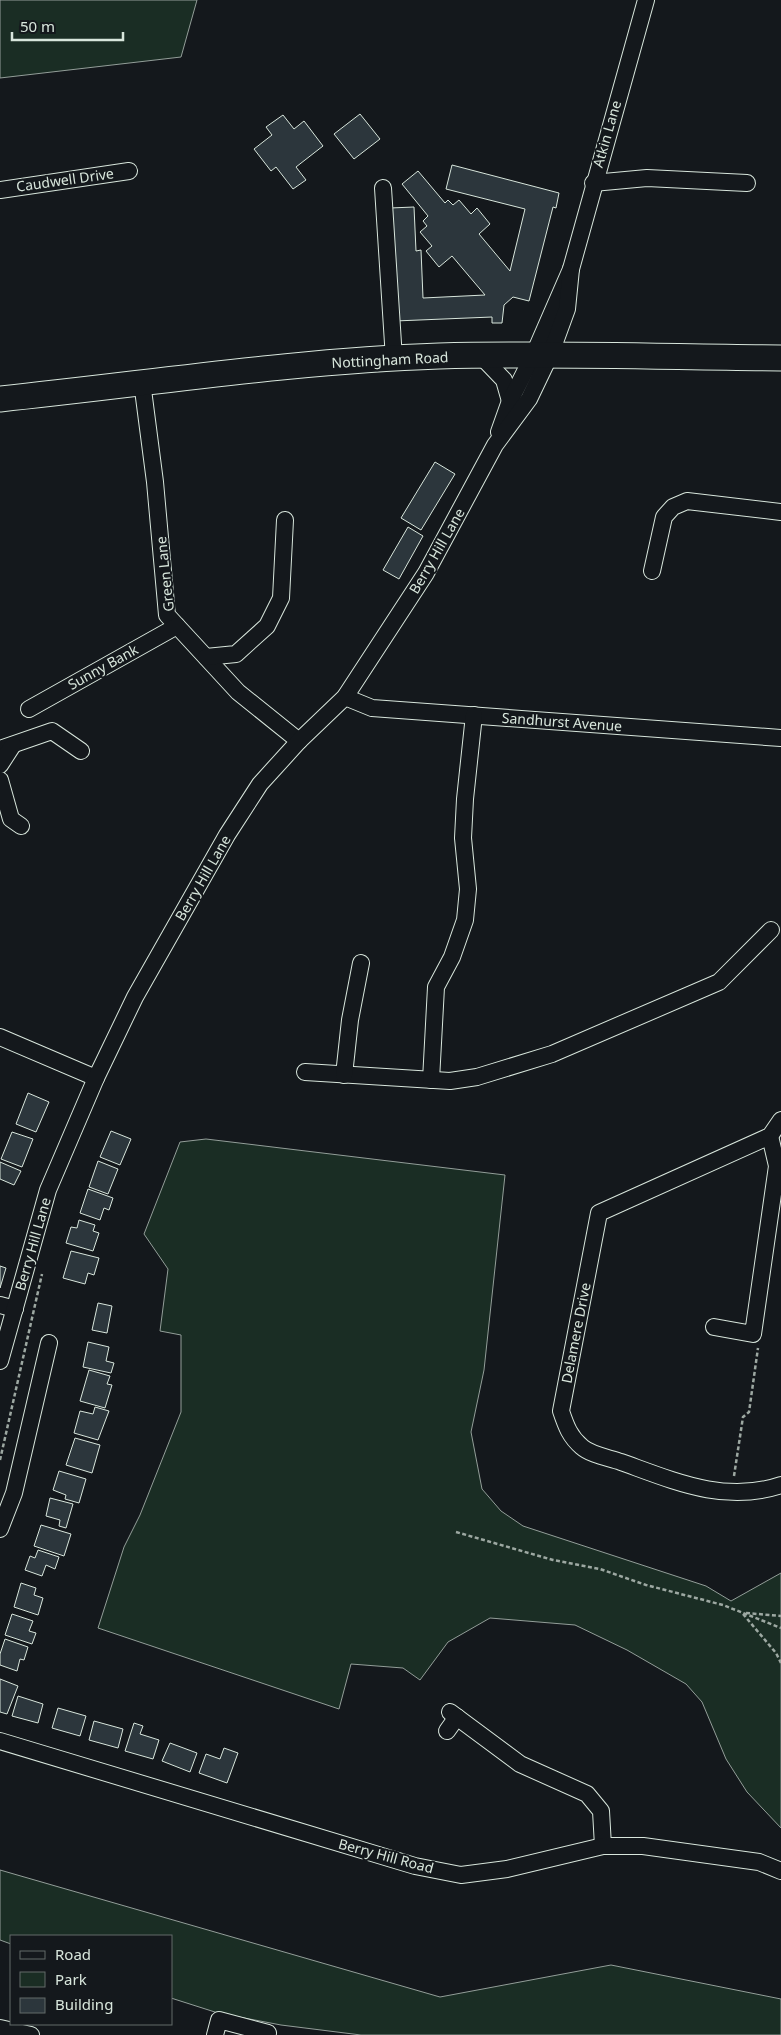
<svg xmlns="http://www.w3.org/2000/svg" width="781" height="2035" viewBox="0 0 781 2035" font-family="'Noto Sans',sans-serif">
	<style>
		.green { fill: #1a2d24; stroke: #939e99 }
		.building { fill: #2c363c; stroke: #d8e6dc }
		.lines { fill: none; stroke-linecap: round; stroke-linejoin: round }
		.minor-casing { stroke: #d8e6dc; stroke-width: 18 }
		.highway-casing { stroke: #d8e6dc; stroke-width: 27 }
		.path { stroke: #9da8a2; stroke-width: 2.5; stroke-dasharray: 4 2.5; stroke-linecap: butt }
		.minor { stroke: #14181c; stroke-width: 16 }
		.highway { stroke: #14181c; stroke-width: 25 }
		.labels { text-anchor: middle; stroke-width: 4; stroke-linejoin: round; paint-order: stroke }
		.street-label { font-size: 14px; fill: #d8e6dc; stroke: #14181c }
	</style>
	<rect width="100%" height="100%" fill="#14181c"/>
	<g class="green">
		<polygon points="0,0 197,0 181,57 0,78"/>
		<polygon points="206,1139 505,1175 484,1370 471,1432 482,1489 501,1511 523,1526 706,1586 731,1601 781,1573 781,1828 747,1792 726,1759 702,1702 686,1684 627,1650 575,1625 490,1618 448,1642 420,1680 403,1668 351,1664 339,1709 98,1628 124,1547 140,1515 181,1412 181,1335 160,1331 168,1269 144,1234 180,1142"/>
		<polygon points="0,1870 440,1997 611,1965 781,1999 781,2035 361,2035 281,2025 218,2013 171,1998 171,1936 11,1936 11,1944 0,1940"/>
	</g>
	<g class="building">
		<polygon points="360,114 380,139 354,159 334,134"/>
		<polygon points="283,115 294,129 304,121 323,146 296,167 306,180 293,189 276,167 271,171 254,149 272,135 266,127"/>
		<polygon points="452,165 559,193 556,208 553,207 529,301 513,297 504,305 502,323 492,323 492,317 395,321 390,208 414,207 416,251 421,250 423,298 485,295 452,256 439,267 426,251 432,246 420,232 427,226 423,221 428,216 402,184 418,171 445,203 448,200 453,205 459,200 471,214 477,208 490,224 479,234 510,271 525,209 446,189"/>
		<polygon points="435,462 455,474 421,530 401,518"/>
		<polygon points="408,527 423,536 399,579 383,570"/>
		<polygon points="28,1093 49,1102 36,1132 16,1124"/>
		<polygon points="111,1131 131,1139 120,1165 100,1157"/>
		<polygon points="12,1132 33,1139 22,1167 1,1159"/>
		<polygon points="98,1161 118,1169 108,1194 89,1187"/>
		<polygon points="0,1162 21,1171 14,1185 0,1179"/>
		<polygon points="88,1189 113,1198 109,1210 104,1208 100,1220 80,1213"/>
		<polygon points="79,1220 95,1225 93,1231 99,1233 93,1251 66,1243 71,1227 77,1228"/>
		<polygon points="71,1251 99,1258 94,1275 88,1273 85,1284 63,1278"/>
		<polygon points="0,1266 6,1268 0,1288"/>
		<polygon points="98,1303 112,1306 107,1333 92,1330"/>
		<polygon points="88,1342 109,1347 106,1361 114,1363 111,1373 83,1367"/>
		<polygon points="89,1370 110,1376 107,1384 112,1385 105,1408 80,1401"/>
		<polygon points="95,1407 109,1411 98,1440 74,1433 80,1411 93,1414"/>
		<polygon points="75,1438 100,1445 92,1473 66,1465"/>
		<polygon points="59,1471 86,1479 79,1503 65,1499 66,1495 53,1490"/>
		<polygon points="50,1498 73,1504 66,1528 59,1526 60,1520 46,1516"/>
		<polygon points="41,1525 71,1534 64,1556 34,1546"/>
		<polygon points="38,1550 59,1557 55,1569 46,1565 42,1576 25,1570 30,1556 35,1558"/>
		<polygon points="21,1583 36,1588 34,1595 43,1598 38,1615 14,1607"/>
		<polygon points="12,1614 33,1621 29,1631 36,1633 32,1644 5,1635"/>
		<polygon points="5,1639 28,1647 24,1660 20,1659 17,1671 0,1665 0,1654"/>
		<polygon points="0,1679 18,1686 7,1714 0,1712"/>
		<polygon points="18,1696 43,1704 38,1723 12,1716"/>
		<polygon points="58,1708 86,1716 80,1736 52,1728"/>
		<polygon points="94,1721 123,1729 118,1748 89,1740"/>
		<polygon points="134,1723 143,1726 140,1734 159,1740 153,1759 125,1751"/>
		<polygon points="170,1743 197,1753 190,1772 162,1761"/>
		<polygon points="224,1748 238,1753 227,1783 199,1773 206,1754 220,1759"/>
	</g>
	<g class="lines">
		<defs>
			<g id="minor">
				<polyline points="593,183 647,178 747,183"/>
				<polyline points="383,188 394,359"/>
				<polyline points="0,190 129,171"/>
				<polyline points="481,356 504,380 510,401"/>
				<polyline points="142,382 155,482 167,615 238,692 299,741"/>
				<polyline points="499,432 510,401 534,354 571,269 646,0"/>
				<polyline points="652,571 664,517 673,507 687,501 781,512"/>
				<polyline points="206,657 236,654 267,626 281,598 285,520"/>
				<polyline points="345,697 372,708 781,738"/>
				<polyline points="29,709 177,626"/>
				<polyline points="0,749 52,731 81,751"/>
				<polyline points="0,765 13,745"/>
				<polyline points="0,780 11,819 21,826"/>
				<polyline points="0,1037 96,1078"/>
				<polyline points="305,1072 450,1081 477,1077 552,1054 719,982 771,930"/>
				<polyline points="344,1075 350,1020 361,963"/>
				<polyline points="431,1080 436,987 452,957 465,920 468,889 463,838 465,799 474,715"/>
				<path d="M781,1120L770,1136L599,1213L561,1411C566,1426 570,1437 582,1447C591,1455 610,1458 621,1462C674,1481 725,1504 781,1485"/>
				<polyline points="0,1305 15,1309"/>
				<polyline points="714,1327 753,1334 777,1166 770,1136"/>
				<polyline points="0,1361 48,1190 96,1078 135,997 227,835 260,784 299,741 345,697 426,573 495,445 529,399 551,353 567,309 571,269"/>
				<polyline points="0,1529 14,1493 49,1343"/>
				<polyline points="450,1712 520,1764 587,1794 601,1811 603,1846"/>
				<polyline points="447,1731 457,1717"/>
				<polyline points="0,1741 415,1866 461,1875 507,1869 603,1846 643,1846 759,1862 781,1871"/>
				<polyline points="0,2028 31,2035"/>
				<polyline points="215,2035 219,2020 268,2033"/>
			</g>
			<path id="highway" d="M0,399C146,384 292,361 439,356C553,353 667,357 781,358"/>
		</defs>
		<use href="#minor" class="minor-casing"/>
		<use href="#highway" class="highway-casing"/>
		<g class="path">
			<polyline points="0,1460 42,1274"/>
			<polyline points="734,1476 743,1417 749,1412 758,1348"/>
			<polyline points="456,1532 553,1560 600,1569 646,1585 723,1605 781,1628"/>
			<polyline points="746,1613 781,1616"/>
			<polyline points="743,1614 776,1653 781,1663"/>
		</g>
		<use href="#minor" class="minor"/>
		<use href="#highway" class="highway"/>
	</g>
	<g class="labels">
		<g class="street-label">
			<text transform="translate(607 134) rotate(-74)" y="5">Atkin Lane</text>
			<text transform="translate(65 180) rotate(-8)" y="5">Caudwell Drive</text>
			<text transform="translate(390 360) rotate(-3)" y="5">Nottingham Road</text>
			<text transform="translate(437 551) rotate(-60)" y="5">Berry Hill Lane</text>
			<text transform="translate(165 574) rotate(-96)" y="5">Green Lane</text>
			<text transform="translate(103 667) rotate(-29)" y="5">Sunny Bank</text>
			<text transform="translate(562 722) rotate(4)" y="5">Sandhurst Avenue</text>
			<text transform="translate(203 878) rotate(-60)" y="5">Berry Hill Lane</text>
			<text transform="translate(33 1244) rotate(-74)" y="5">Berry Hill Lane</text>
			<text transform="translate(576 1333) rotate(-79)" y="5">Delamere Drive</text>
			<text transform="translate(386 1856) rotate(15)" y="5">Berry Hill Road</text>
		</g>
	</g>
	<rect x="10" y="1935" width="162" height="90" fill="#14181c" stroke="#626a69"/>
	<rect x="20" y="1951" width="25" height="8" fill="#14181c" stroke="#626a69"/>
	<text x="55" y="1960" font-size="15" fill="#d8e6dc">Road</text>
	<rect x="20" y="1972" width="25" height="15" fill="#1a2d24" stroke="#626a69"/>
	<text x="55" y="1985" font-size="15" fill="#d8e6dc">Park</text>
	<rect x="20" y="1998" width="25" height="15" fill="#2c363c" stroke="#626a69"/>
	<text x="55" y="2010" font-size="15" fill="#d8e6dc">Building</text>
	<path d="M12 32v8h111v-8" fill="none" stroke="#d8e6dc" stroke-width="2.5"/>
	<text x="20" y="32" font-size="15" fill="#d8e6dc" stroke="#14181c" stroke-width="4" paint-order="stroke">50 m</text>
</svg>
